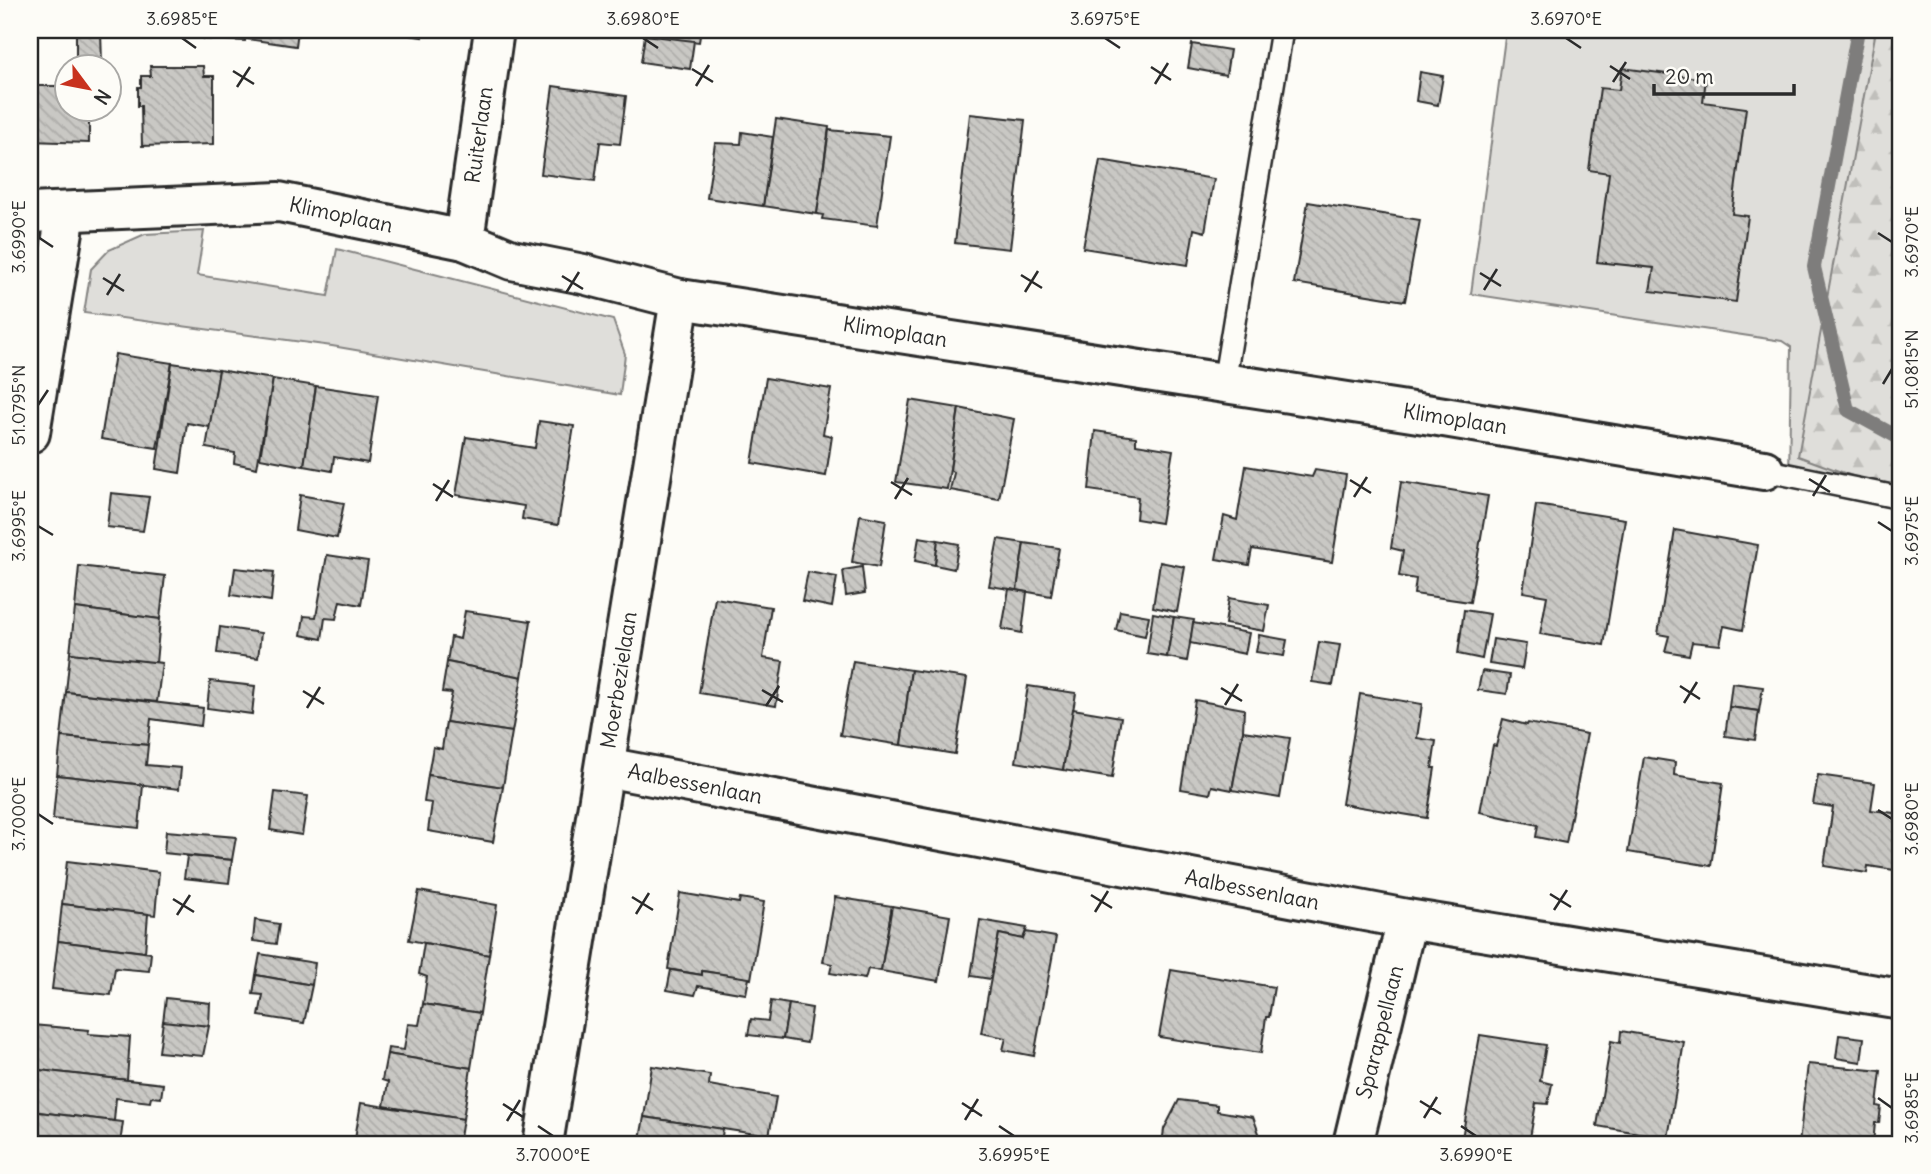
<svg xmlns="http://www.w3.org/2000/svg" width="1931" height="1174" viewBox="0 0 1931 1174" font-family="Delius,sans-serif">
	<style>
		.green { fill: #dfdeda; stroke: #858482; stroke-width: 2 }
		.forest { fill: url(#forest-firs); stroke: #858482; stroke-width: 2 }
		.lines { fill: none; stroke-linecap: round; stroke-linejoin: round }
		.stream { stroke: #7e7d7b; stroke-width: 14 }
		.building { fill: url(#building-back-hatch); stroke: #2b2b2b; stroke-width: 2 }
		.service-casing { stroke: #2b2b2b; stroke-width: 26 }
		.minor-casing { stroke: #2b2b2b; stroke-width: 44 }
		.service { stroke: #fdfcf7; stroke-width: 21 }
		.minor { stroke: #fdfcf7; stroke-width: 38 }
		.ticks { fill: none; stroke: #2b2b2b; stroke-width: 2.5 }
		.labels { text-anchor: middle; stroke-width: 6; stroke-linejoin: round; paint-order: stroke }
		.street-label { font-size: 21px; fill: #2b2b2b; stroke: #fdfcf7 }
		.neatline { fill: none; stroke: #2b2b2b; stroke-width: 2.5 }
		.ticks-label { font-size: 18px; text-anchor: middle; fill: #2b2b2b }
	</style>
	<defs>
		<pattern id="forest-firs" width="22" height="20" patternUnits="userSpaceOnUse" patternTransform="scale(1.75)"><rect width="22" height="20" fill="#dfdeda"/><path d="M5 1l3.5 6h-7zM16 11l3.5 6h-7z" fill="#c0bfbb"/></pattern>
		<pattern id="building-back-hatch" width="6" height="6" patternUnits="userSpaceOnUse" patternTransform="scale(1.75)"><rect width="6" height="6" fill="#c9c8c4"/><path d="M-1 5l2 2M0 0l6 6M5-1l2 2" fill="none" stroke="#adaca9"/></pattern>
	</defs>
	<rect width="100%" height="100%" fill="#fdfcf7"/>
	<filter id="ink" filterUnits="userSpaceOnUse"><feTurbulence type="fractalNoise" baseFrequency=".0143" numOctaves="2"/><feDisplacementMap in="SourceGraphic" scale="14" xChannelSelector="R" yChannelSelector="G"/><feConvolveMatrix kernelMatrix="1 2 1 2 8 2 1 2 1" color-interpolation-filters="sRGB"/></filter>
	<g filter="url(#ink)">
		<g class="green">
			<polygon points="1506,30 1901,30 1901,502 1789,479 1791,347 1782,341 1471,294"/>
			<polygon points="204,231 197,275 328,296 337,249 613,320 625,354 620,395 332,346 84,313 91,269 109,250 145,234"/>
		</g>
		<polygon class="forest" points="1876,30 1901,30 1901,494 1798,456"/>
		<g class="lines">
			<polyline class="stream" points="1858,30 1814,267 1848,410 1901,439"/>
		</g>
		<g class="building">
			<polygon points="203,30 245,30 245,41 204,39"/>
			<polygon points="247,30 298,30 296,46 247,39"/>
			<polygon points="377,30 423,30 422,37"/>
			<polygon points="664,30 701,30 699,42 662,38"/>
			<polygon points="101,32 102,63 76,64 76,33"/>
			<polygon points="645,35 694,41 690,69 641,62"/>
			<polygon points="1192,44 1230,50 1226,75 1188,68"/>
			<polygon points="150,66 203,66 204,76 214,76 214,144 142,146 141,106 138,106 138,87 141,87 141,76 151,76"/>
			<polygon points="1622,68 1706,79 1703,102 1746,108 1732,214 1748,216 1736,302 1650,291 1654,268 1597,262 1609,173 1589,170 1600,88 1619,90"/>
			<polygon points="1420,72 1443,76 1438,105 1416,101"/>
			<polygon points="63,83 66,83 66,108 89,108 89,143 30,141 30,86 63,86"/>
			<polygon points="553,86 626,96 620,144 600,142 595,181 541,174"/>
			<polygon points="970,114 1025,120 1010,249 955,243"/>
			<polygon points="776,119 829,127 817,214 763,206"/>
			<polygon points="829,130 890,136 877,226 822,219 823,215 817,214"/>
			<polygon points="742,132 773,137 763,206 707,198 715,143 741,144"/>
			<polygon points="1100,160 1214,179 1205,232 1194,229 1188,265 1083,248"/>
			<polygon points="1308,202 1420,220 1405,301 1294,283"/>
			<polygon points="115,354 172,363 157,448 101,439"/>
			<polygon points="172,363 219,370 210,427 187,423 180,473 156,469"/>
			<polygon points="219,370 273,379 257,468 234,463 235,453 206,448"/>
			<polygon points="766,378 831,389 823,434 832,436 826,476 752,463"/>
			<polygon points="273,379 316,386 304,466 260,458"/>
			<polygon points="316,386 378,395 368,463 334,457 332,471 304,466"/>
			<polygon points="910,400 959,408 947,489 896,482"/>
			<polygon points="959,408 1014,419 999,499 950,490 954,473 950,470"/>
			<polygon points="539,421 574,426 558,525 522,519 524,506 456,495 466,437 535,448"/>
			<polygon points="1095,431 1136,437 1136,444 1173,450 1161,523 1136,519 1138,497 1089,490"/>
			<polygon points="1246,466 1312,477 1315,470 1346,475 1332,562 1252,549 1249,565 1216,559 1224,516 1237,520"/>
			<polygon points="1401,482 1488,496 1470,602 1414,594 1416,579 1399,576 1403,551 1391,548"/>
			<polygon points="111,493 149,497 143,531 107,527"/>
			<polygon points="300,495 344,503 337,538 295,530"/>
			<polygon points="1536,505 1625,519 1604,645 1540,634 1547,596 1523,592"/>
			<polygon points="860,515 886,520 879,567 852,562"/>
			<polygon points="1675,530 1758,545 1743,630 1724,626 1720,645 1692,642 1689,655 1665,651 1669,636 1658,634"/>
			<polygon points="919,537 938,540 935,565 915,561"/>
			<polygon points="998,539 1024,543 1017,590 989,586"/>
			<polygon points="938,540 959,544 954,569 935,565"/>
			<polygon points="1024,543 1059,548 1051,596 1017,590"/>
			<polygon points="327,555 368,561 361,605 340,601 336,619 325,618 322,639 301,635 304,616 316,617"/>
			<polygon points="1160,562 1185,567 1177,612 1153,607"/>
			<polygon points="79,566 165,576 160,619 75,608"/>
			<polygon points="862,567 865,593 846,596 843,570"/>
			<polygon points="235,568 274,572 271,601 231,595"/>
			<polygon points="808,572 837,577 832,607 802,601"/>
			<polygon points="1009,589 1027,592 1022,633 1002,629"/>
			<polygon points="715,598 771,607 763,658 783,661 776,706 699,693"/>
			<polygon points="1229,598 1269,605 1264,631 1225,624"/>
			<polygon points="75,608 160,619 156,663 70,653"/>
			<polygon points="1464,610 1490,614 1482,659 1458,654"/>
			<polygon points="465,611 531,621 522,677 447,662 451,637 460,639"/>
			<polygon points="1120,611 1149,616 1145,636 1116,630"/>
			<polygon points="1153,613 1174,617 1167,657 1147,654"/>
			<polygon points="1174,617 1194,620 1187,661 1167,657"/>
			<polygon points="1193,623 1249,633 1245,654 1190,643"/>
			<polygon points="220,627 261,633 258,658 217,653"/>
			<polygon points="1259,635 1287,640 1284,656 1256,652"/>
			<polygon points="1493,639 1526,644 1522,669 1489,664"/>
			<polygon points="1319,642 1340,645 1333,685 1312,682"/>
			<polygon points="70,653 162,663 157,702 66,692"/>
			<polygon points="853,661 911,670 901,745 840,735"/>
			<polygon points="447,662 522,677 512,732 446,722 452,693 442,692"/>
			<polygon points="911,670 967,678 955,754 901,745"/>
			<polygon points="1482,671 1510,675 1507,694 1478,690"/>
			<polygon points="210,681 255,686 252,714 207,708"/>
			<polygon points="1732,683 1763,687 1759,711 1729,707"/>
			<polygon points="1028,686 1076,693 1063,770 1016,762"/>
			<polygon points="66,692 203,708 201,726 151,719 148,745 64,737 61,737"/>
			<polygon points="1360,694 1422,704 1417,738 1436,741 1432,768 1435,768 1427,818 1342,804"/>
			<polygon points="1195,700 1244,709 1243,731 1232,790 1212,786 1210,794 1181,789"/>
			<polygon points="1729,707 1759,711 1755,740 1725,736"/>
			<polygon points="1073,709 1121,717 1112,778 1063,770"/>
			<polygon points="1503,719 1527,725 1528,723 1587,734 1566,843 1536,837 1538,825 1480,812 1493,745 1496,746"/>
			<polygon points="446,722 512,732 503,787 428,775 433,747 442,749"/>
			<polygon points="1243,731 1290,738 1280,798 1232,790"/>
			<polygon points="61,737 148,745 146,765 181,768 179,789 57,775"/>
			<polygon points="1644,757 1675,762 1674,775 1723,783 1711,866 1628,852"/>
			<polygon points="57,775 143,785 139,828 53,819"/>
			<polygon points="428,775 503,787 493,842 428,831 432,803 424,802"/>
			<polygon points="1818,775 1875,783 1871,810 1901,814 1901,871 1868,866 1867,873 1824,866 1833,807 1813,804"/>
			<polygon points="275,792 308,796 302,835 270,830"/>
			<polygon points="166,831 236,837 232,860 164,853"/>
			<polygon points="187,856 232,860 229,883 184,878"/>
			<polygon points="67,861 159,872 155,915 62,904"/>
			<polygon points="419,891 497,905 489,955 409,940"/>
			<polygon points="680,893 739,903 740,898 764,902 751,979 702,971 702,975 668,969"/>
			<polygon points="835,897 892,906 881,971 868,969 865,979 830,973 832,964 823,962"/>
			<polygon points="62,904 148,914 145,952 58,941"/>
			<polygon points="892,906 950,916 939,981 881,971"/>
			<polygon points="255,920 279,924 276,944 253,941"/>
			<polygon points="980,920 1027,928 1023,939 999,934 991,979 971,976"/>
			<polygon points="1026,932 1056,937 1034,1056 1003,1050 1006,1038 981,1033 999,934 1023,939"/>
			<polygon points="58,941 151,953 149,971 115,968 111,995 52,989"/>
			<polygon points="424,943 489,955 480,1013 423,1004 427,977 419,974"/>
			<polygon points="260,954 315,963 312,985 256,975"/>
			<polygon points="671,970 702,975 702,971 749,978 746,994 698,986 695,995 667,990"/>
			<polygon points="1171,970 1274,987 1269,1017 1266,1017 1261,1053 1159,1037"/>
			<polygon points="256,975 312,985 304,1023 259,1016 263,995 253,994"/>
			<polygon points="166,998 210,1003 209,1026 163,1022"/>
			<polygon points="771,1001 789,1004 783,1039 748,1035 751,1019 768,1021"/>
			<polygon points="423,1004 480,1013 471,1068 387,1054 388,1048 404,1050 408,1024 419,1025"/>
			<polygon points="789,1004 812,1008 807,1043 783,1039"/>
			<polygon points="163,1021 209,1026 203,1056 159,1052"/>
			<polygon points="32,1025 89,1030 88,1034 130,1037 127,1080 30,1069"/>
			<polygon points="1621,1031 1684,1042 1668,1138 1597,1126 1611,1041 1620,1043"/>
			<polygon points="1480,1035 1546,1045 1540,1081 1552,1084 1548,1104 1536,1103 1529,1144 1461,1144"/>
			<polygon points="1839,1035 1864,1038 1861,1062 1836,1058"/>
			<polygon points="387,1054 471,1068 463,1119 384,1106 388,1082 382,1080"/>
			<polygon points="1808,1064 1881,1071 1877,1106 1881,1107 1879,1123 1875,1123 1873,1144 1799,1144"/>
			<polygon points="652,1066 710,1075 709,1085 776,1097 769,1136 644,1117"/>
			<polygon points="30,1069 163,1084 161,1098 151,1097 150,1102 116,1098 114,1121 30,1111"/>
			<polygon points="1179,1100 1217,1105 1217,1111 1253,1117 1263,1144 1162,1144 1164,1129"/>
			<polygon points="361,1103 463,1119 459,1144 354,1144"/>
			<polygon points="30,1111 123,1122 120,1144 30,1144"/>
			<polygon points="644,1117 723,1129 721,1144 639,1144"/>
			<polygon points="238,1139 268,1144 237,1144"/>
		</g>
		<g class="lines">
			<defs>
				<g id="service">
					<polyline points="1224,383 1282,30"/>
					<polyline points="1764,470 1901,498"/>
				</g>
				<g id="minor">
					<polyline points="30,213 279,202 464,240 512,260 583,274 680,299 1438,416 1764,470"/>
					<polyline points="464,240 494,30"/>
					<polyline points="30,433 66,213"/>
					<polyline points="605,767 1407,919 1901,999"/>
					<polyline points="543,1144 680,299"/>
					<polyline points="1353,1144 1407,919"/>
				</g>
			</defs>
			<use href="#service" class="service-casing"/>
			<use href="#minor" class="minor-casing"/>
			<use href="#service" class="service"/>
			<use href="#minor" class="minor"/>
		</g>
	</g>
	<path class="ticks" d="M182,38L196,48M643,38L658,48M1105,38L1120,48M1566,38L1581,48M1610,66L1630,79M1151,67L1171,80M692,69L713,82M233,71L254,84M1613,82L1626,62M1155,84L1168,63M696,86L709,65M237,87L250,67M1878,233L1892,242M38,237L53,247M1480,273L1501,286M1021,275L1042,288M562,276L583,289M103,278L124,291M1484,290L1497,269M1025,292L1038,271M566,293L579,272M107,295L120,274M1883,384L1892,369M38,405L48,390M1809,479L1830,492M1350,480L1371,493M891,482L912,495M433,484L453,497M1813,496L1826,475M1354,497L1367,477M895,499L908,478M436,501L449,480M1878,522L1892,531M38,526L53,535M1680,686L1700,699M1221,688L1242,701M762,690L783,702M303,691L324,704M1684,703L1697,682M1225,705L1238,684M766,706L779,686M307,708L320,687M1878,810L1892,819M38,814L53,824M1550,894L1571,907M1091,895L1112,908M632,897L653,910M173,899L194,912M1554,910L1567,890M1095,912L1108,891M636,914L649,893M177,915L190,895M1878,1098L1892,1108M1420,1101L1441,1114M962,1103L982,1116M503,1104L523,1117M1424,1118L1437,1097M965,1120L978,1099M507,1121L520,1100M538,1126L553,1136M999,1126L1014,1136M1461,1126L1476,1136"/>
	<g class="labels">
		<g class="street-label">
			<text transform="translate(479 135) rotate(-82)" y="7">Ruiterlaan</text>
			<text transform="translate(341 215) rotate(12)" y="7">Klimoplaan</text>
			<text transform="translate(895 332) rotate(9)" y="7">Klimoplaan</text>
			<text transform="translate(1455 419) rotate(9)" y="7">Klimoplaan</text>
			<text transform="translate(619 680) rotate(-81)" y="7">Moerbezielaan</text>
			<text transform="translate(695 784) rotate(11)" y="7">Aalbessenlaan</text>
			<text transform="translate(1252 890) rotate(11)" y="7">Aalbessenlaan</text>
			<text transform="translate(1380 1032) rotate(-76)" y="7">Sparappellaan</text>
		</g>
	</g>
	<rect width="1931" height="1174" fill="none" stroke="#fdfcf7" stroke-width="77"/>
	<g transform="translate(88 88) rotate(122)"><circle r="33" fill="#fdfcf7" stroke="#a9a8a5" stroke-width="2"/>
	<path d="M0-5L12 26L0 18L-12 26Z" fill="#c8321e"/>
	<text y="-10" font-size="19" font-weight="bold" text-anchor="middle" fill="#2b2b2b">N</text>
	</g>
	<path d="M1654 84v10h140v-10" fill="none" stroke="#2b2b2b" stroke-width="3.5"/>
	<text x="1665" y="84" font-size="21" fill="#2b2b2b" stroke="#fdfcf7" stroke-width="5" paint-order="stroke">20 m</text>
	<rect x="38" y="38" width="1854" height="1098" class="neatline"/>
	<g class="ticks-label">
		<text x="182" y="25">3.6985°E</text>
		<text x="643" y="25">3.6980°E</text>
		<text x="1105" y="25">3.6975°E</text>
		<text x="1566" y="25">3.6970°E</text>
		<text transform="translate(19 237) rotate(-90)" y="6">3.6990°E</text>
		<text transform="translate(1912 242) rotate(-90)" y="6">3.6970°E</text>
		<text transform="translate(1912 369) rotate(-90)" y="6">51.0815°N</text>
		<text transform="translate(19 405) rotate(-90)" y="6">51.0795°N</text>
		<text transform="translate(19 526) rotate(-90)" y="6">3.6995°E</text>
		<text transform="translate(1912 531) rotate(-90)" y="6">3.6975°E</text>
		<text transform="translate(19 814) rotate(-90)" y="6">3.7000°E</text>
		<text transform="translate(1912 819) rotate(-90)" y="6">3.6980°E</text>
		<text transform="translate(1912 1108) rotate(-90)" y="6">3.6985°E</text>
		<text x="553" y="1161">3.7000°E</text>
		<text x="1014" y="1161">3.6995°E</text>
		<text x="1476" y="1161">3.6990°E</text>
	</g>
</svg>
